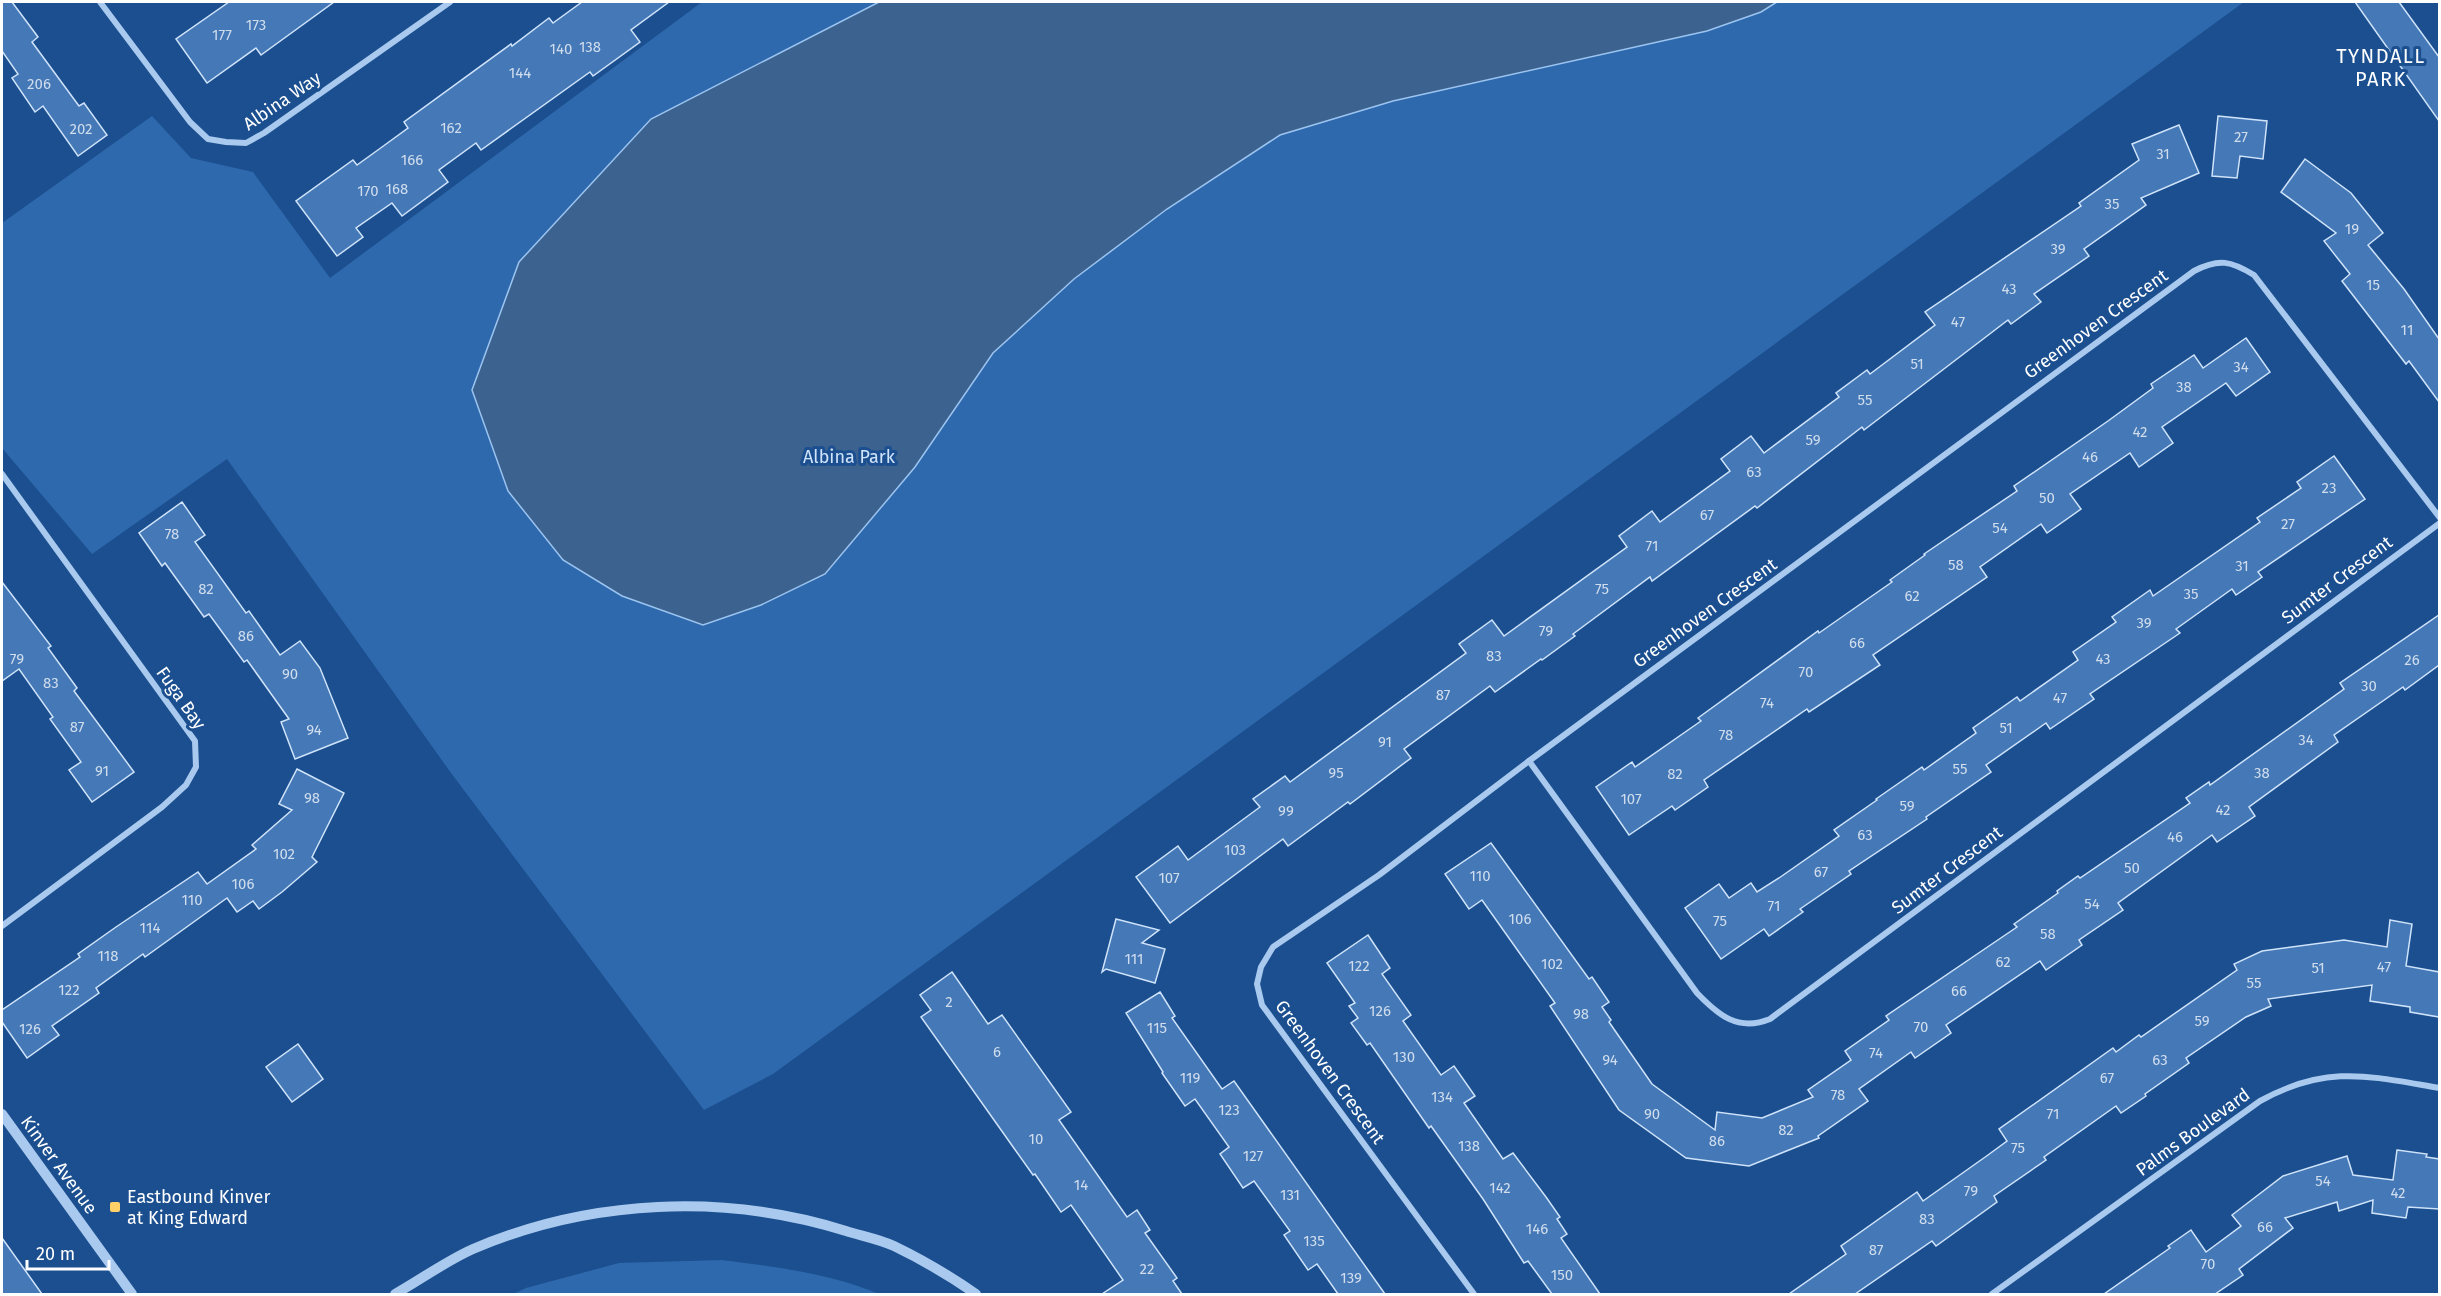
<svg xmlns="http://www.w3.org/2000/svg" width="2441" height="1296" viewBox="0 0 2441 1296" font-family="'Fira Sans',sans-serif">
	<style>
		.green { fill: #2e69ad }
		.water { fill: #3c6290; stroke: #9cc4f0; stroke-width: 1.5 }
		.building { fill: #4478b7; stroke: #cfe3fa; stroke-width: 1.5 }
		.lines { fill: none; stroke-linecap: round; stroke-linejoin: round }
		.minor { stroke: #a9c9ee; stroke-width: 6 }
		.tertiary { stroke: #a9c9ee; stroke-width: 10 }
		.poi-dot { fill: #ffd166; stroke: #1b4f8f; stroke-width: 2 }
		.labels { text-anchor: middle; stroke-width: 6; stroke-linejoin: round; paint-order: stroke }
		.number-label { font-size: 15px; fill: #d0dded }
		.street-label { font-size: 18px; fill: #fff; stroke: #1b4f8f }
		.park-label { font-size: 18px; fill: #cfe3fa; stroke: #1b4f8f }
		.poi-label { font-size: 18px; fill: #fff; stroke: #1b4f8f; text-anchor: start }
		.neighbourhood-label { font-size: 20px; letter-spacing: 1.5px; fill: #fff; stroke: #1b4f8f }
	</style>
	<rect width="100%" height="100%" fill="#1b4f8f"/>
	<g class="green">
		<polygon points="702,2 2244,2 773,1074 704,1110 451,773 227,459 92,554 2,448 2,223 152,116 191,158 253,172 330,278"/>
		<path d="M722,1260C775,1267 829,1273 879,1294H513L526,1288L619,1263Z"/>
	</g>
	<polygon class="water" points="879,2 1777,2 1761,12 1707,31 1393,101 1280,135 1167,209 1074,279 993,353 915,467 825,574 761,605 703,625 622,596 563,560 508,491 472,390 519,262 651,119"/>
	<g class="building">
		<polygon points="2,2 12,2 38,37 32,42 79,106 84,103 107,135 78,156 43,106 35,112 12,78 18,74 2,51"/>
		<polygon points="229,2 334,2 261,55 256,48 207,83 176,39"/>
		<polygon points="582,2 669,2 631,30 640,42 593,76 590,72 481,150 476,143 439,170 448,182 402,216 392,203 356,228 363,237 337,256 296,201 353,160 357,165 382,147 408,128 404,122 511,44 512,46 549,18 553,23"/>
		<polygon points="2355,2 2399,2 2439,57 2439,121"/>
		<polygon points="2218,116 2267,121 2263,159 2240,156 2237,178 2212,176"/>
		<polygon points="2179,125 2199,173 2141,198 2146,205 2084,249 2089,256 2034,294 2041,302 2011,324 2008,320 1864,430 1862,427 1757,508 1755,506 1652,581 1650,577 1573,634 1575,636 1542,660 1541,659 1495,692 1490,686 1404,749 1411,758 1350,804 1348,802 1288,846 1283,839 1170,923 1136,877 1178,846 1188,860 1260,807 1253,799 1285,776 1290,782 1466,653 1459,644 1492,620 1504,636 1627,547 1619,536 1652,511 1660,522 1730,471 1721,459 1751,436 1764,453 1839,397 1836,393 1867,370 1870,374 1935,325 1925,312 2081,206 2079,203 2139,160 2132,144"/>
		<polygon points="2305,159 2351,193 2383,233 2368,245 2404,289 2439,339 2439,402 2409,361 2406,364 2342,281 2350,274 2324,241 2336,233 2281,192"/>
		<polygon points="2246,338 2270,372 2236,396 2226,383 2162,427 2173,443 2139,467 2130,453 2070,494 2081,509 2047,533 2041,524 1980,567 1987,577 1873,655 1880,665 1809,712 1807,709 1704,780 1708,787 1675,810 1672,806 1629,835 1596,787 1632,762 1635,767 1701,721 1698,718 1818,631 1819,633 1892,582 1890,580 1925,555 1924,554 2017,491 2014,486 2108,421 2153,388 2151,384 2194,355 2203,368"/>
		<polygon points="2334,456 2365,499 2258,572 2262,577 2236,595 2232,589 2176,629 2180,633 2090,694 2094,699 2050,729 2046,723 1986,765 1991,772 1926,817 1927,819 1849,871 1851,874 1800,909 1803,912 1769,936 1764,929 1721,959 1685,908 1719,884 1729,898 1751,883 1757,892 1779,878 1839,836 1834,830 1877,800 1876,799 1922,767 1924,770 1976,733 1973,728 2017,697 2020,701 2078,660 2073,652 2116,622 2112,617 2150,590 2153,596 2260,522 2257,518 2301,488 2297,482"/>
		<polygon points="182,502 205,535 195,542 246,613 249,611 280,655 300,641 320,668 348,738 295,759 281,722 289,719 247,660 244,662 209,614 204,617 165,563 162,566 139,533"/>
		<polygon points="2,582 51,646 48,648 77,688 74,691 134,772 92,802 69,770 81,762 50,719 53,717 19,669 2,681"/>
		<polygon points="2439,615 2439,665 2405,690 2403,687 2334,735 2338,742 2249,807 2255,816 2217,842 2212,835 2118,903 2123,910 2079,940 2082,945 2046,970 2040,961 1946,1025 1951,1033 1915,1058 1911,1052 1859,1089 1868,1101 1818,1136 1819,1138 1749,1166 1686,1158 1619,1110 1550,1006 1555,1003 1482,900 1469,909 1445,874 1491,843 1589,979 1592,977 1609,1002 1602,1007 1611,1020 1609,1022 1652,1084 1715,1130 1717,1112 1762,1118 1813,1097 1808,1090 1851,1060 1845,1051 1889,1020 1886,1016 2017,927 2014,924 2058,893 2057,891 2078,876 2080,878 2190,803 2186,798 2209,782 2210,785 2344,689 2340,683"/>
		<polygon points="297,769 344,793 312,857 317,862 282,892 259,909 253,901 237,912 227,898 145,957 143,954 96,988 99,993 52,1026 59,1035 27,1058 2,1022 2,1010 80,957 78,954 116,927 198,872 207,884 256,849 252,845 292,810 279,804"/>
		<polygon points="1116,919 1159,930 1142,943 1165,949 1155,983 1106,969 1102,972"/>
		<polygon points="2390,920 2412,924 2406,966 2439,972 2439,1017 2410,1012 2410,1007 2370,1001 2372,985 2268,999 2271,1006 2246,1017 2186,1058 2189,1063 2145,1094 2146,1096 2121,1113 2116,1106 2044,1157 2046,1160 1994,1196 1997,1202 1936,1246 1932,1241 1855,1294 1789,1294 1846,1254 1841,1246 1917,1192 1923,1201 1988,1155 2007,1141 1999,1129 2113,1048 2116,1052 2139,1035 2141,1037 2237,970 2234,964 2262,951 2344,940 2387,947"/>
		<polygon points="1368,935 1390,968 1382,974 1411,1015 1403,1021 1441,1075 1454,1066 1475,1096 1464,1103 1503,1159 1513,1153 1546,1197 1560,1217 1557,1219 1567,1234 1561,1238 1600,1294 1552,1294 1528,1261 1524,1263 1483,1199 1431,1126 1429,1128 1370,1043 1367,1045 1351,1023 1358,1018 1349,1006 1355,1003 1327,963"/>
		<polygon points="952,972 988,1024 1002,1015 1071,1112 1059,1120 1127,1217 1137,1210 1150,1230 1145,1233 1177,1278 1173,1281 1182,1294 1102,1294 1123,1280 1071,1205 1061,1212 1035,1174 1033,1175 921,1017 931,1010 920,995"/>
		<polygon points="1160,992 1175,1016 1172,1018 1222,1089 1234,1081 1385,1294 1338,1294 1317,1264 1308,1270 1284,1235 1290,1231 1254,1181 1243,1188 1220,1154 1229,1147 1195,1099 1185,1106 1162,1073 1163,1072 1126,1013"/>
		<polygon points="298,1044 323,1079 292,1102 266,1067"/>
		<polygon points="2397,1150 2427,1154 2426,1157 2439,1159 2439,1209 2408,1207 2406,1218 2372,1213 2373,1200 2339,1211 2337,1202 2285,1218 2293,1228 2239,1269 2243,1275 2215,1294 2104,1294 2170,1248 2168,1246 2191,1230 2206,1252 2241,1226 2232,1215 2283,1176 2347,1156 2353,1175 2393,1180"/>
		<polygon points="2,1238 42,1294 2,1294"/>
	</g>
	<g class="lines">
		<g class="minor">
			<polyline points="100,2 190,122 208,139 226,142 246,143 264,133 450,2"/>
			<polyline points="2,474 195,741 196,767 186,785 162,807 2,926"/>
			<path d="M1529,761L1697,993C1718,1015 1738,1032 1770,1019L2440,523"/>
			<path d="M1474,1294L1262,1005L1257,984L1261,967L1273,947L1379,875L1529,761L2194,271C2219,258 2231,261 2254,275L2440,518"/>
			<path d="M1992,1294L2260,1101C2327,1064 2368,1076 2440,1088"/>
		</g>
		<g class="tertiary">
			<polyline points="2,1114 132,1294"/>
			<path d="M395,1294C420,1280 446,1261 473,1249C590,1199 725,1193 846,1231C862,1236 879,1239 894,1246C923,1260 950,1276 976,1294"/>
		</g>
	</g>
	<rect class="poi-dot" x="109" y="1201" width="12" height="12" rx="3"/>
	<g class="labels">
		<g class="number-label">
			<text x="256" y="30">173</text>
			<text x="222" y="40">177</text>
			<text x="590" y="52">138</text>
			<text x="561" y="54">140</text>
			<text x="520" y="78">144</text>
			<text x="39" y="89">206</text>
			<text x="451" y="133">162</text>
			<text x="81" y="134">202</text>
			<text x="2241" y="142">27</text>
			<text x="2163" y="159">31</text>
			<text x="412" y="165">166</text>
			<text x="397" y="194">168</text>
			<text x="368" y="196">170</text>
			<text x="2112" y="209">35</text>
			<text x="2352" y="234">19</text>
			<text x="2058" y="254">39</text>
			<text x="2373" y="290">15</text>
			<text x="2009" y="294">43</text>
			<text x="1958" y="327">47</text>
			<text x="2407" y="335">11</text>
			<text x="1917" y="369">51</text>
			<text x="2241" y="372">34</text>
			<text x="2184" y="392">38</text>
			<text x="1865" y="405">55</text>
			<text x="2140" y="437">42</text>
			<text x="1813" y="445">59</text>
			<text x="2090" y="462">46</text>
			<text x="1754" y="477">63</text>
			<text x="2329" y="493">23</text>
			<text x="2047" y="503">50</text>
			<text x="1707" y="520">67</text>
			<text x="2288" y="529">27</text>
			<text x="2000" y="533">54</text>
			<text x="172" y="539">78</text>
			<text x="1652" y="551">71</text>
			<text x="1956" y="570">58</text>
			<text x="2242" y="571">31</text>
			<text x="206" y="594">82</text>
			<text x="1602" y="594">75</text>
			<text x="2191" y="599">35</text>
			<text x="1912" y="601">62</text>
			<text x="2144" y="628">39</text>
			<text x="1546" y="636">79</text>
			<text x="246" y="641">86</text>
			<text x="1857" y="648">66</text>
			<text x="1494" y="661">83</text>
			<text x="17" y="664">79</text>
			<text x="2103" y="664">43</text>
			<text x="2412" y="665">26</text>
			<text x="1806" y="677">70</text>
			<text x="290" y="679">90</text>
			<text x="51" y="688">83</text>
			<text x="2369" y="691">30</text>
			<text x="1443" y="700">87</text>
			<text x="2060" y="703">47</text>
			<text x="1767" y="708">74</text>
			<text x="77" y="732">87</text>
			<text x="2006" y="733">51</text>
			<text x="314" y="735">94</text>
			<text x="1726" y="740">78</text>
			<text x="2306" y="745">34</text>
			<text x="1385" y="747">91</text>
			<text x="1960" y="774">55</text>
			<text x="102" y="776">91</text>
			<text x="1336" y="778">95</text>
			<text x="2262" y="778">38</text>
			<text x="1675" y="779">82</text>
			<text x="312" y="803">98</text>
			<text x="1631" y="804">107</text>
			<text x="1907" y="811">59</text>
			<text x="2223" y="815">42</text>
			<text x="1286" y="816">99</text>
			<text x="1865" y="840">63</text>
			<text x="2175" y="842">46</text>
			<text x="1235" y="855">103</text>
			<text x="284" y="859">102</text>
			<text x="2132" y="873">50</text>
			<text x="1821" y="877">67</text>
			<text x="1480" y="881">110</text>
			<text x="1169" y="883">107</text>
			<text x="243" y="889">106</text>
			<text x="192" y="905">110</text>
			<text x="2092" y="909">54</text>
			<text x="1774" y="911">71</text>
			<text x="1520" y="924">106</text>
			<text x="1720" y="926">75</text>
			<text x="150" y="933">114</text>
			<text x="2048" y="939">58</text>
			<text x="108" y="961">118</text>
			<text x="1134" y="964">111</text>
			<text x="2003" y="967">62</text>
			<text x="1552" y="969">102</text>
			<text x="1359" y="971">122</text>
			<text x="2384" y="972">47</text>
			<text x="2318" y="973">51</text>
			<text x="2254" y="988">55</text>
			<text x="69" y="995">122</text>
			<text x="1959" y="996">66</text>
			<text x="949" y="1007">2</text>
			<text x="1380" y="1016">126</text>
			<text x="1581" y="1019">98</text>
			<text x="2202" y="1026">59</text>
			<text x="1921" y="1032">70</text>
			<text x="1157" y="1033">115</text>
			<text x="30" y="1034">126</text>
			<text x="997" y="1057">6</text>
			<text x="1876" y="1058">74</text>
			<text x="1404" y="1062">130</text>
			<text x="1610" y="1065">94</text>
			<text x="2160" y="1065">63</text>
			<text x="1190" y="1083">119</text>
			<text x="2107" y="1083">67</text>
			<text x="1838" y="1100">78</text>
			<text x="1442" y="1102">134</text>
			<text x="1229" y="1115">123</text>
			<text x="1652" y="1119">90</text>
			<text x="2053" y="1119">71</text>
			<text x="1786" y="1135">82</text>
			<text x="1036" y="1144">10</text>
			<text x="1717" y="1146">86</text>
			<text x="1469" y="1151">138</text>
			<text x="2018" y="1153">75</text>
			<text x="1253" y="1161">127</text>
			<text x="2323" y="1186">54</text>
			<text x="1081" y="1190">14</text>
			<text x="1500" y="1193">142</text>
			<text x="1971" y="1196">79</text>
			<text x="2398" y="1198">42</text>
			<text x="1290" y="1200">131</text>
			<text x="1927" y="1224">83</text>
			<text x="2265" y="1232">66</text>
			<text x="1537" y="1234">146</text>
			<text x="1314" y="1246">135</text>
			<text x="1876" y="1255">87</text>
			<text x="2208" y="1269">70</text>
			<text x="1147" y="1274">22</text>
			<text x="1562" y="1280">150</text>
			<text x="1351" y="1283">139</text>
		</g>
		<g class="street-label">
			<text transform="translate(282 101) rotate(-34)" y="6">Albina Way</text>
			<text transform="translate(2096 324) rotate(-36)" y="6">Greenhoven Crescent</text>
			<text transform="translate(2337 580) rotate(-37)" y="6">Sumter Crescent</text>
			<text transform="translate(1705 613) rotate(-36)" y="6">Greenhoven Crescent</text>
			<text transform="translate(181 698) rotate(55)" y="6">Fuga Bay</text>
			<text transform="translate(1947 870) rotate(-37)" y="6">Sumter Crescent</text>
			<text transform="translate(1330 1072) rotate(54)" y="6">Greenhoven Crescent</text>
			<text transform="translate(2193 1132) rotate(-36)" y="6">Palms Boulevard</text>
			<text transform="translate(59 1165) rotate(54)" y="6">Kinver Avenue</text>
		</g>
		<g class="park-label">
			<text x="849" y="463">Albina Park</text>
		</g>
		<g class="poi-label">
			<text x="127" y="1203">Eastbound Kinver<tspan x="127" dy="21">at King Edward</tspan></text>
		</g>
		<g class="neighbourhood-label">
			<text x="2381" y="63">TYNDALL<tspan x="2381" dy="23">PARK</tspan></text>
		</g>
	</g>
	<rect width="2441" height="1296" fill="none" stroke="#ffffff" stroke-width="6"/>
	<path d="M27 1260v9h82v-9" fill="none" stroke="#ffffff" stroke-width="3"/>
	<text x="36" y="1260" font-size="18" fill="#ffffff" stroke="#1b4f8f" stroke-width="4.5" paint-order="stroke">20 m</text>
</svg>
